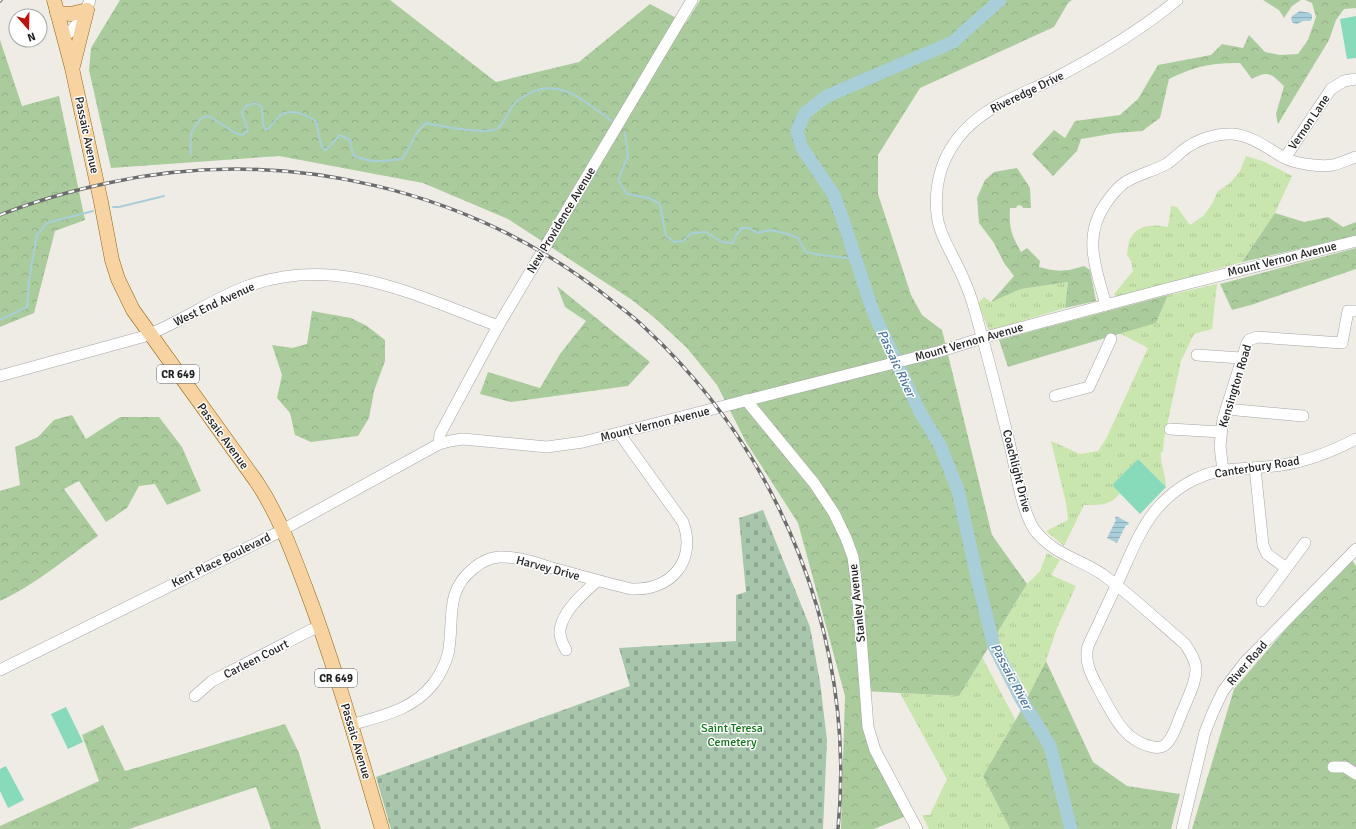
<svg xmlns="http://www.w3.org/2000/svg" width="1356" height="829" viewBox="0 0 1356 829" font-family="Signika,sans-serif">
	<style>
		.grass { fill: url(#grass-tufts) }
		.forest { fill: url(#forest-crowns) }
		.cemetery { fill: url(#cemetery-stones) }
		.pitch { fill: #87daba }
		.water { fill: url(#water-rules) }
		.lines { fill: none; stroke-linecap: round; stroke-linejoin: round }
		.stream { stroke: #a8ceda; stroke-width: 2 }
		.river { stroke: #a8ceda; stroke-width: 13 }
		.minor-casing { stroke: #a5a5a5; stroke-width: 12 }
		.major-casing { stroke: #916508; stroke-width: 15 }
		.minor { stroke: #fff; stroke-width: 11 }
		.major { stroke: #f7d3a2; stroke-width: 14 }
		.rail-casing { stroke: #6c6c6c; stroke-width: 3.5 }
		.rail { stroke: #fff; stroke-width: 2; stroke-dasharray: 6; stroke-linecap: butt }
		.labels { text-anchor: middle; stroke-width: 3; stroke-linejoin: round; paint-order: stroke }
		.shield { fill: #fff; stroke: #626262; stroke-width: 1 }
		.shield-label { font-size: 11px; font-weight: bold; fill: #1e1e1e }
		.street-label { font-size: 12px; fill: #1e1e1e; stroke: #fff }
		.park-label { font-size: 12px; fill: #12771b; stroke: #fff }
		.water-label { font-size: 13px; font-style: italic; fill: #4d77a1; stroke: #fff }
	</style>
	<defs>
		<pattern id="grass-tufts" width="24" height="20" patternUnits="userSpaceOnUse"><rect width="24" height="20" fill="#c9e6ae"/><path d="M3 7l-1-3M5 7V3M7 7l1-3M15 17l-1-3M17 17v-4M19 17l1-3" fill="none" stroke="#acc595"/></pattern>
		<pattern id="forest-crowns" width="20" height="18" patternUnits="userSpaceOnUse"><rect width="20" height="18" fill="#aacc9c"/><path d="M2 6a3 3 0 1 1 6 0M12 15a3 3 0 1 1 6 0" fill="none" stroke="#92af86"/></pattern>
		<pattern id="cemetery-stones" width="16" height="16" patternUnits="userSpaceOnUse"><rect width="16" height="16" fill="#a7c6ac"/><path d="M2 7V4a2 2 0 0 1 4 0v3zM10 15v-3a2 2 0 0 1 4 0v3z" fill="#8faa94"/></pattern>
		<pattern id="water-rules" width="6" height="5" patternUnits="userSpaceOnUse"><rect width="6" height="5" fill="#a8ceda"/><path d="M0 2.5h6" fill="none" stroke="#90b0bb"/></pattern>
	</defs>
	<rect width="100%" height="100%" fill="#efece5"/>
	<g class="grass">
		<path d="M1246,156L1265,162L1292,176L1275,213L1242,262L1117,298L1114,294L1133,271L1131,261L1127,255C1128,250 1128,243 1130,239C1138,224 1153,224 1168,227L1171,206L1177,207L1190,225L1203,216L1212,204L1218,191L1230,183L1240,171Z"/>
		<polygon points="1068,282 1065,308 989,331 978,303 984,297 991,302 1021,289"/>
		<path d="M1217,284L1212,329L1194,334L1181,361L1164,439L1163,452H1161C1160,464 1166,475 1166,487L1138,459L1112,485L1120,493C1111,506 1099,505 1084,505L1064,546L1046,531L1068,520L1066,503L1051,441L1080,454L1098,451L1106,439L1148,348L1119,333L1156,323L1168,295Z"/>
		<polygon points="1047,553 1060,560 1051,575 1076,586 1057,628 1046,661 1029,695 995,637 1027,584 1040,571"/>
		<polygon points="982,657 1016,721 983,776 1010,829 929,829 922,815 930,815 947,779 900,693 959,696"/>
	</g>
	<g class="forest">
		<polygon points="120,0 390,0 496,82 579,62 650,4 686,23 700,0 1072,0 1068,3 1054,27 920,88 878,155 878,194 911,295 922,315 942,330 992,535 1027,584 959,696 862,691 869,741 909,815 874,829 841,829 845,696 798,523 746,442 717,385 687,348 656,319 632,300 508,219 423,183 279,156 111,168 89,70 91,48"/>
		<polygon points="1263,0 1301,0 1292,6 1284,18 1279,10"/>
		<path d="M1305,0H1356V8L1344,9L1336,20L1329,40L1278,124L1276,114L1284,86C1271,74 1269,70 1252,79L1240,63C1211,63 1196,66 1169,79L1160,118L1142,131L1116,133L1081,139L1077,151L1053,176L1032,154L1054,130L1065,138L1075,121L1120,115L1138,99L1158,65L1211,55L1222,44L1243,48L1249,35L1265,52L1280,55L1298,54L1308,40L1316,17L1312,3Z"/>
		<polygon points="0,40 22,106 59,96 85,220 55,231 34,313 0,327"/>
		<path d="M1017,168L1030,188L1031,208H1023L1022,206L1018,205L1016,208H1010C1009,228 1011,234 1021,252L1027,248L1040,261L1039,267C1058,272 1065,272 1084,266L1090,270L1096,301L1065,308L1068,282L1021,289L991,302L1014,276L1004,263L994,243L979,223L977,198L985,180L994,172Z"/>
		<polygon points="1275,213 1304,222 1328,217 1343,227 1356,222 1356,236 1242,262"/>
		<polygon points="1356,248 1356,269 1251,305 1232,310 1220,284"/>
		<polygon points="557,286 650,362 628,386 511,402 480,394 488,372 540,388 560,354 586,321 565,307"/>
		<polygon points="1168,295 1156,323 1008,367 999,340"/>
		<polygon points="312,311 351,318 367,326 385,340 385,361 374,391 369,418 358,436 311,442 295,435 290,413 277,398 282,375 272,345 292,348 307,344"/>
		<path d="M72,415L86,439L120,417H159L182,447L201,491L167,505L155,484L139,486L127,508L106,522L79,481L64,489L98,536C66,558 35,585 0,601V491L20,485L15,447L38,437L54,420Z"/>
		<polygon points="1349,556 1356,566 1356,829 1192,829 1234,689"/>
		<polygon points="1046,661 1093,762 1127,786 1180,794 1171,829 1010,829 983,776 1018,716"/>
		<polygon points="285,724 299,753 321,829 271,829 256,787 129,829 0,829 0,826 99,781 82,735 103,725 125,771"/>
	</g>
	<polygon class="cemetery" points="763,510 810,627 820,682 827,740 823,829 391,829 376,777 630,686 619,648 736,641 736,595 746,592 739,518"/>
	<g class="pitch">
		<polygon points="1356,16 1356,58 1347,59 1340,19"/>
		<polygon points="1138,459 1166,487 1140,514 1112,485"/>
		<polygon points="66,707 83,742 68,749 51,714"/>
		<polygon points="6,766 24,800 8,808 0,791 0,769"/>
	</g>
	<g class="water">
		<polygon points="1300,11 1310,13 1312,15 1312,19 1310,21 1303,21 1297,24 1293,23 1291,20 1292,16"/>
		<polygon points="1116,516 1129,523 1128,525 1126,525 1117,543 1107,538 1116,520 1115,519"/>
	</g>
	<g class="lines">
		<g class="stream">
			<polyline points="625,133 628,156 618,180 627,194 649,198 660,204 666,236 674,242 683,241 692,233 706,232 722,242 733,243 736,235 742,228 749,228 757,233 770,230 788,234 798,238 806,252 821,255 856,259"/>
			<path d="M191,154C190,135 189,131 203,117L209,116L235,133L242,135L248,131L242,113L246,106L256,103L262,107L263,124L265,129H268C272,125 276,119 281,115C291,108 307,115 316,121L321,145L323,149L326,150L340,135L350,140L353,155C371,164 383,161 402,159L406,153L417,132L426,123C441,126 488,136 498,128C507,121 508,108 517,101C521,98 526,96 530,93C562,77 589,105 613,122"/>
			<polyline points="113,207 119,207 164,196"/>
			<polyline points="0,320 27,307 29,280 37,235 47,223 93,211"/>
		</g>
		<polyline class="river" points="1000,0 953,42 827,96 805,113 797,131 802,148 834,195 845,226 873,312 920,412 940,445 958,490 978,582 994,646 1020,697 1050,746 1071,829"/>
		<defs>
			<g id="minor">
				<path d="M1177,0C1141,30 1099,55 1057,77C1021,96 985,104 958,138C941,160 934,186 937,215C939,233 950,250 958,267C965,281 971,296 975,311C988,357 1000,404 1011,450C1016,472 1022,511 1034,529C1052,554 1078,558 1102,574C1131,595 1158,621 1185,644C1190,652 1196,660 1196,669C1196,683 1188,697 1183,710C1178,720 1175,735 1167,743C1164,747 1158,748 1153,747C1126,742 1115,719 1103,697C1095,681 1083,665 1088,646L1116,586C1128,561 1138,532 1155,511C1172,490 1197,474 1225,470C1243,468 1263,468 1282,465C1308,461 1333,451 1356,439"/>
				<path d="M64,37C77,27 85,15 90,0"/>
				<polyline points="1285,158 1331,89 1344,81 1356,79"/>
				<path d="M1106,305C1096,269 1082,237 1106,203C1111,196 1117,188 1124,183C1137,174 1155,171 1168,163C1173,159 1178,155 1182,151C1196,140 1215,133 1233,134C1253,136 1268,149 1285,158C1296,164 1321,167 1333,165C1341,163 1349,159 1356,157"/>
				<polyline points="1197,355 1241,358"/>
				<path d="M0,376L142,337C178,324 209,301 245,287C336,253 414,295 498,326"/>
				<polyline points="1055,396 1089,387 1111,339"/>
				<polyline points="746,400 814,483 834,513 846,538 853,557 856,580 861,636 868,727 875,750 917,829"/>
				<polyline points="1226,409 1303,416"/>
				<polyline points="1170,429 1221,432"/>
				<polyline points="439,444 440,434 498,326 692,0"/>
				<polyline points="1255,468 1263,545 1267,554 1286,568"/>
				<polyline points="1223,471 1220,446 1223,419 1247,343 1249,340 1257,337 1342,343 1348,311 1356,311"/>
				<polyline points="1262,601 1305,543"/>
				<path d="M566,650C562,643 559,636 560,629C564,609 584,593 597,581"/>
				<polyline points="0,670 275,534 439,444 450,441 463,439 547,447 583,442 941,351 982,338 1166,289 1356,241"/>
				<polyline points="195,696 212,681 311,630 321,627"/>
				<path d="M351,725C381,716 413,710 433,684C440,675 445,665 448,654C455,622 443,592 474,568C481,562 489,558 499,557C520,556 540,565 560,570C584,577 607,583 631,589C671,591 697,561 683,522L619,433"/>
				<polyline points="1333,767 1345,767 1356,774"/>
				<polyline points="1182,829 1205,732 1213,712 1223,691 1245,662 1356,549"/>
			</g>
			<g id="major">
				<path d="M54,0L72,68L101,202L112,260L118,279L133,310L256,481C278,514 291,549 305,586C335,665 358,748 382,829"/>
				<polyline points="57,13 71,14 87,10"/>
				<polyline points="73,66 87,10"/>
			</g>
		</defs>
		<use href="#minor" class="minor-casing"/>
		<use href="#major" class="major-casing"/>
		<use href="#minor" class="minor"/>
		<use href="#major" class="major"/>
		<defs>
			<g id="rail">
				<polyline points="0,1 1,0"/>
				<path d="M0,215C35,201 71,191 108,183C285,144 474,189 615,303C625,311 635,318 644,327C782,454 856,642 838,829"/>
			</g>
		</defs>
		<use href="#rail" class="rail-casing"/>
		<use href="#rail" class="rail"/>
	</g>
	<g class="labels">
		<g class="shield">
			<rect x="157" y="365" width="42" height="18" rx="3"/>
			<rect x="315" y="669" width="42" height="18" rx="3"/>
		</g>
		<g class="shield-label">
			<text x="178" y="378">CR 649</text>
			<text x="336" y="682">CR 649</text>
		</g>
		<g class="street-label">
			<text transform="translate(1027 92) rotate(-26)" y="4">Riveredge Drive</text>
			<text transform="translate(1309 122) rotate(-56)" y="4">Vernon Lane</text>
			<text transform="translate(87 135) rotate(78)" y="4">Passaic Avenue</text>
			<text transform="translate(561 220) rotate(-59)" y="4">New Providence Avenue</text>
			<text transform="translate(1282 259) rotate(-14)" y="4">Mount Vernon Avenue</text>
			<text transform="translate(214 304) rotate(-25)" y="4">West End Avenue</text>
			<text transform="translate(969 342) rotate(-16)" y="4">Mount Vernon Avenue</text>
			<text transform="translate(1235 386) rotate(-73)" y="4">Kensington Road</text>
			<text transform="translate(655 424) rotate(-14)" y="4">Mount Vernon Avenue</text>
			<text transform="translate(223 436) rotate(54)" y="4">Passaic Avenue</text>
			<text transform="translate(1257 467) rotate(-9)" y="4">Canterbury Road</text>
			<text transform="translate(1017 471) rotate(76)" y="4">Coachlight Drive</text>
			<text transform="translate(221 560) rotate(-26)" y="4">Kent Place Boulevard</text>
			<text transform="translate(548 568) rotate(15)" y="4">Harvey Drive</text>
			<text transform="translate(857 603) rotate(-96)" y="4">Stanley Avenue</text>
			<text transform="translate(256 659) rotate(-27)" y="4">Carleen Court</text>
			<text transform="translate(1247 663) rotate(-49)" y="4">River Road</text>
			<text transform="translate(356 741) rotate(73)" y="4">Passaic Avenue</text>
		</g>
		<g class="park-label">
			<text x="732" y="732">Saint Teresa<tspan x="732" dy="14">Cemetery</tspan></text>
		</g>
		<g class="water-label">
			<text transform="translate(897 363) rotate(65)" y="5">Passaic River</text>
			<text transform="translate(1012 676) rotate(62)" y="5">Passaic River</text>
		</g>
	</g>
	<g transform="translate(28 28) rotate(160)"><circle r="19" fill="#ffffff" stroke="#a5a5a5"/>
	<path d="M0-3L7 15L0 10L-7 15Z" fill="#c20d0b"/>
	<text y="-6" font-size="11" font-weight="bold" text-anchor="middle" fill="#1e1e1e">N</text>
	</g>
</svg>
